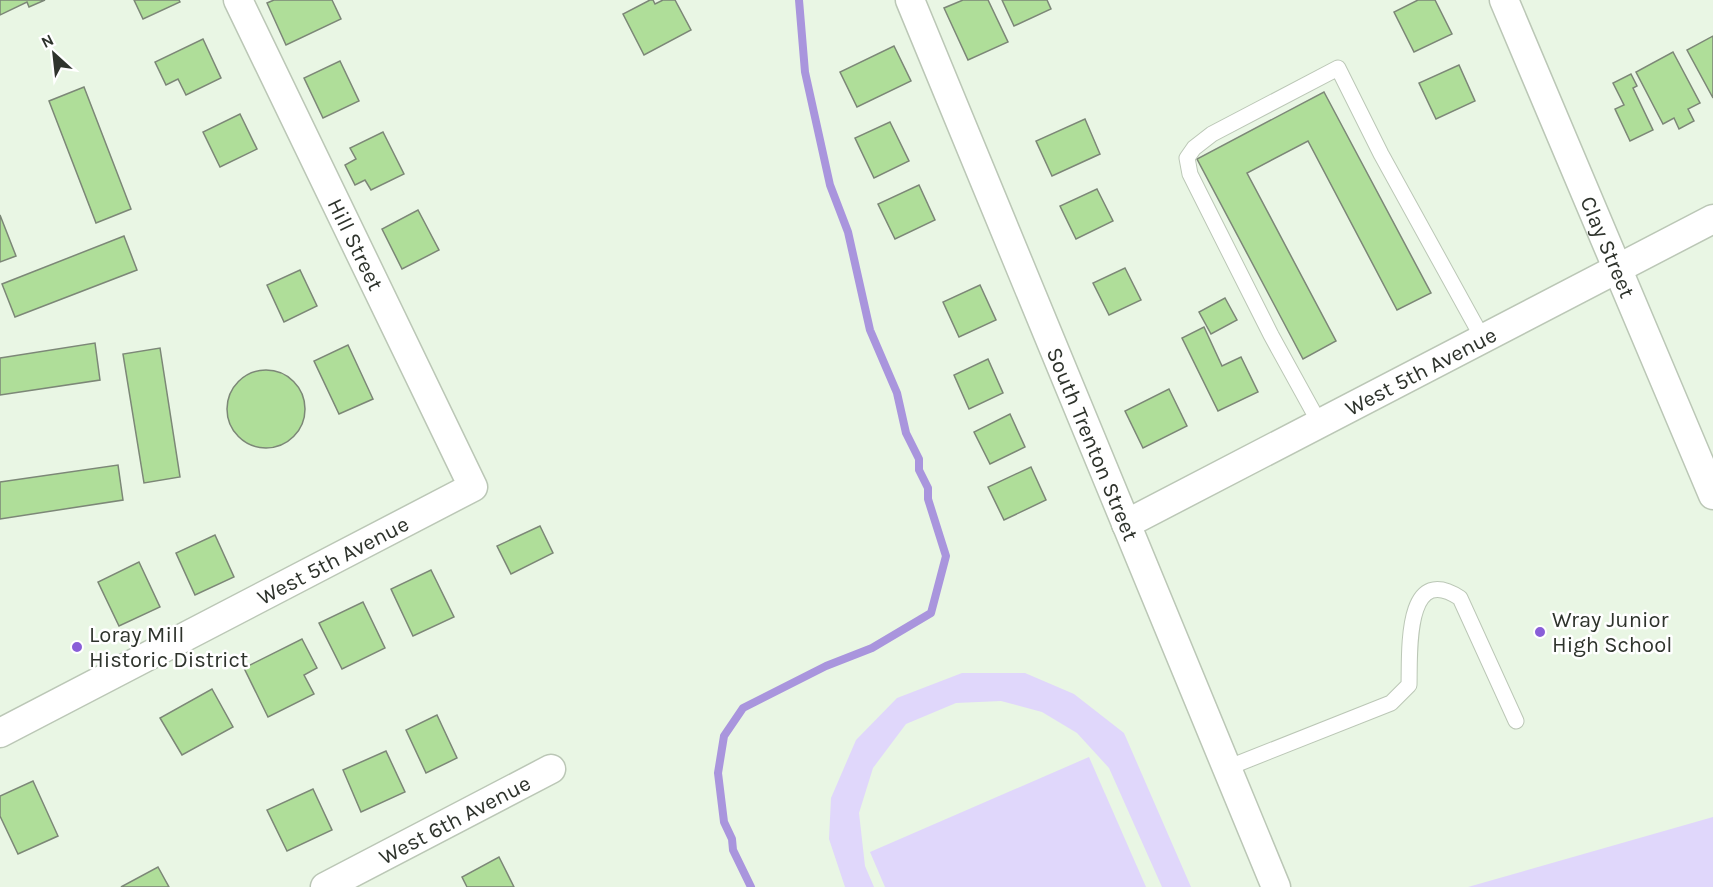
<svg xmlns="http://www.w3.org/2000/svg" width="1713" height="887" viewBox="0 0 1713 887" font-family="Karla,sans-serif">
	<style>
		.pitch { fill: #e0d7fb }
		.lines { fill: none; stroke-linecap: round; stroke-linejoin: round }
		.stream { stroke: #a995dd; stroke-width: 8 }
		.building { fill: #afde99; stroke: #7c8777; stroke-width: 1.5 }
		.lane-casing { stroke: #bbc7b6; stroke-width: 17 }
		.street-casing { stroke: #bbc7b6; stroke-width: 31 }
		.lane { stroke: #fff; stroke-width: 15 }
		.street { stroke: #fff; stroke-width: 28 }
		.poi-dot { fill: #895ed8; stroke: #fff; stroke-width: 2 }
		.labels { text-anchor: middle; stroke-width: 5; stroke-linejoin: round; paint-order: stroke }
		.street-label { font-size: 22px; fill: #2e332c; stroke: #fff }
		.poi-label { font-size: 22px; fill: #2e332c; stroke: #fff; text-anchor: start }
	</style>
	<rect width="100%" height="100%" fill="#e9f6e4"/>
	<g class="pitch">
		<polygon points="962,673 1025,673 1074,694 1124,733 1191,887 1162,887 1109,768 1077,733 1042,712 1001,701 956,703 906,724 873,768 859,813 865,866 874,887 845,887 829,839 831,798 856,740 897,698"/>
		<polygon points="1089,757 1146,887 885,887 870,852"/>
		<polygon points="1713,817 1713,887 1468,887"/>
	</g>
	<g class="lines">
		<polyline class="stream" points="751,887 733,850 732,839 724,822 718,773 724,736 743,708 826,666 872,648 931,613 946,556 928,499 928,488 919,470 919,459 906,433 897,393 870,330 848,232 830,185 805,72 799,0"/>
	</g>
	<g class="building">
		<polygon points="0,0 45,0 29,7 27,2 0,15"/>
		<polygon points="134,0 179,0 180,2 143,19"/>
		<polygon points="274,0 332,0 341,19 286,45 267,3"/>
		<polygon points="650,0 653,0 655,4 663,0 675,0 691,30 644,55 623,14"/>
		<polygon points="963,0 988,0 1008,42 968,60 944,8"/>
		<polygon points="1002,0 1047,0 1051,9 1014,26"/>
		<polygon points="1418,0 1435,0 1452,34 1414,52 1394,12"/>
		<polygon points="1713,36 1713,98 1687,50"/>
		<polygon points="203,39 221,78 186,95 178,79 166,85 155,62"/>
		<polygon points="894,46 911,81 857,107 840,72"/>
		<polygon points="1673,52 1700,103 1688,109 1694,121 1679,129 1674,118 1663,124 1636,72"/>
		<polygon points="340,61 359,101 323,118 304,78"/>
		<polygon points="1459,65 1475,101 1436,119 1419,83"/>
		<polygon points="1631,74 1637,86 1633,88 1653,130 1630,141 1615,109 1624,105 1613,83"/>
		<polygon points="84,87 131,209 96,223 49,101"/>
		<polygon points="1324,92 1431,293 1397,310 1308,141 1247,173 1336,341 1303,359 1197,159"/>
		<polygon points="240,114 257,149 220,167 203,132"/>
		<polygon points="1085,119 1100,154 1052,176 1036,141"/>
		<polygon points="890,122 909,161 874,178 855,138"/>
		<polygon points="383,132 404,174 371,190 365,180 355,185 345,165 356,159 350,148"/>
		<polygon points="919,185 935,220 895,239 878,204"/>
		<polygon points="1097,189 1113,221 1076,239 1060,206"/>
		<polygon points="418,210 439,250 402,269 382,229"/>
		<polygon points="0,215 16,256 0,262"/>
		<polygon points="124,236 137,270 15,317 2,284"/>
		<polygon points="1125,268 1141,300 1109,315 1093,283"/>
		<polygon points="300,270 317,306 284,322 267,285"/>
		<polygon points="980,285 996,320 959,337 943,302"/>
		<polygon points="1225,298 1237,320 1211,334 1199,312"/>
		<polygon points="1204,327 1222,366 1241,357 1258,392 1218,411 1182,338"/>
		<polygon points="95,343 100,380 0,395 0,358"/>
		<polygon points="348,345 373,399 339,414 314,361"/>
		<polygon points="160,348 180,477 144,483 123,354"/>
		<polygon points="988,359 1003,393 969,409 954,375"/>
		<circle cx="266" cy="409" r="39"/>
		<polygon points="1169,389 1187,426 1143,448 1125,411"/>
		<polygon points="1010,414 1025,447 990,464 974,432"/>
		<polygon points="118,465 123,500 0,519 0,482"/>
		<polygon points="1031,467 1046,500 1004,520 988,487"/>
		<polygon points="540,526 553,553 511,574 497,546"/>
		<polygon points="215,535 234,577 195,595 176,553"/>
		<polygon points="139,562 160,607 119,626 98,582"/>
		<polygon points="431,570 454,617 413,636 391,589"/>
		<polygon points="363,602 385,648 342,669 319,623"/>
		<polygon points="302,639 317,668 304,675 314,694 268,717 244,668"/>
		<polygon points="212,689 233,727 182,755 160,718"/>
		<polygon points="437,715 457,758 426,773 406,730"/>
		<polygon points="386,751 405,792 361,812 343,770"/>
		<polygon points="33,781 58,836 18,854 0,816 0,796"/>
		<polygon points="313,789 332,830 287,851 267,810"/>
		<polygon points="499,857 514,887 467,887 462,877"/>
		<polygon points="158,867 169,887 121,887"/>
	</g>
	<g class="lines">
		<defs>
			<g id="lane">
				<polyline points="1320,424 1271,335 1199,192 1190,174 1187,158 1194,148 1212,134 1338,68 1381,154 1483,339"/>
				<path d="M1227,768L1391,703L1409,685C1410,654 1404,561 1460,598L1516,721"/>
			</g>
			<g id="street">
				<path id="s1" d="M910,0L1276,887"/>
				<path id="s2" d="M1504,0L1713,495"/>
				<path id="s3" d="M1126,524L1713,219"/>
				<path id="s4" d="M0,733L473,487L238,0"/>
				<path id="s5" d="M325,887L551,769"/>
			</g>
		</defs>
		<use href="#lane" class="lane-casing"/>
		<use href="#street" class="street-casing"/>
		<use href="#lane" class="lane"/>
		<use href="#street" class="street"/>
	</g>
	<g class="poi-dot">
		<circle cx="1540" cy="632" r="6"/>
		<circle cx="77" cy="647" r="6"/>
	</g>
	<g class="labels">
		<g class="street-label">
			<text transform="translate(356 244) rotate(64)" y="8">Hill Street</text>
			<text dy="8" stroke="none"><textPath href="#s2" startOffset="268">Clay Street</textPath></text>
			<text dy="8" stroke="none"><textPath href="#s3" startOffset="332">West 5th Avenue</textPath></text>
			<text dy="8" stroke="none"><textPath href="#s1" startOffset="480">South Trenton Street</textPath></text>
			<text dy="8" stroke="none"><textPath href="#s4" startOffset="375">West 5th Avenue</textPath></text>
			<text dy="8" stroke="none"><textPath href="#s5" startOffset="146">West 6th Avenue</textPath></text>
		</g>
		<g class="poi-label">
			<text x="1552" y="627">Wray Junior<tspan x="1552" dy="25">High School</tspan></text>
			<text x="89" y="642">Loray Mill<tspan x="89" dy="25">Historic District</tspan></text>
		</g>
	</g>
	<g transform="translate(54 54) rotate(333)" stroke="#ffffff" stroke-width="4.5" paint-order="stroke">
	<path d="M0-4.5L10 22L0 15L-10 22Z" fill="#2e332c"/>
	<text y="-9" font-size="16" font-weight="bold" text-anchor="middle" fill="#2e332c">N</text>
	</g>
</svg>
